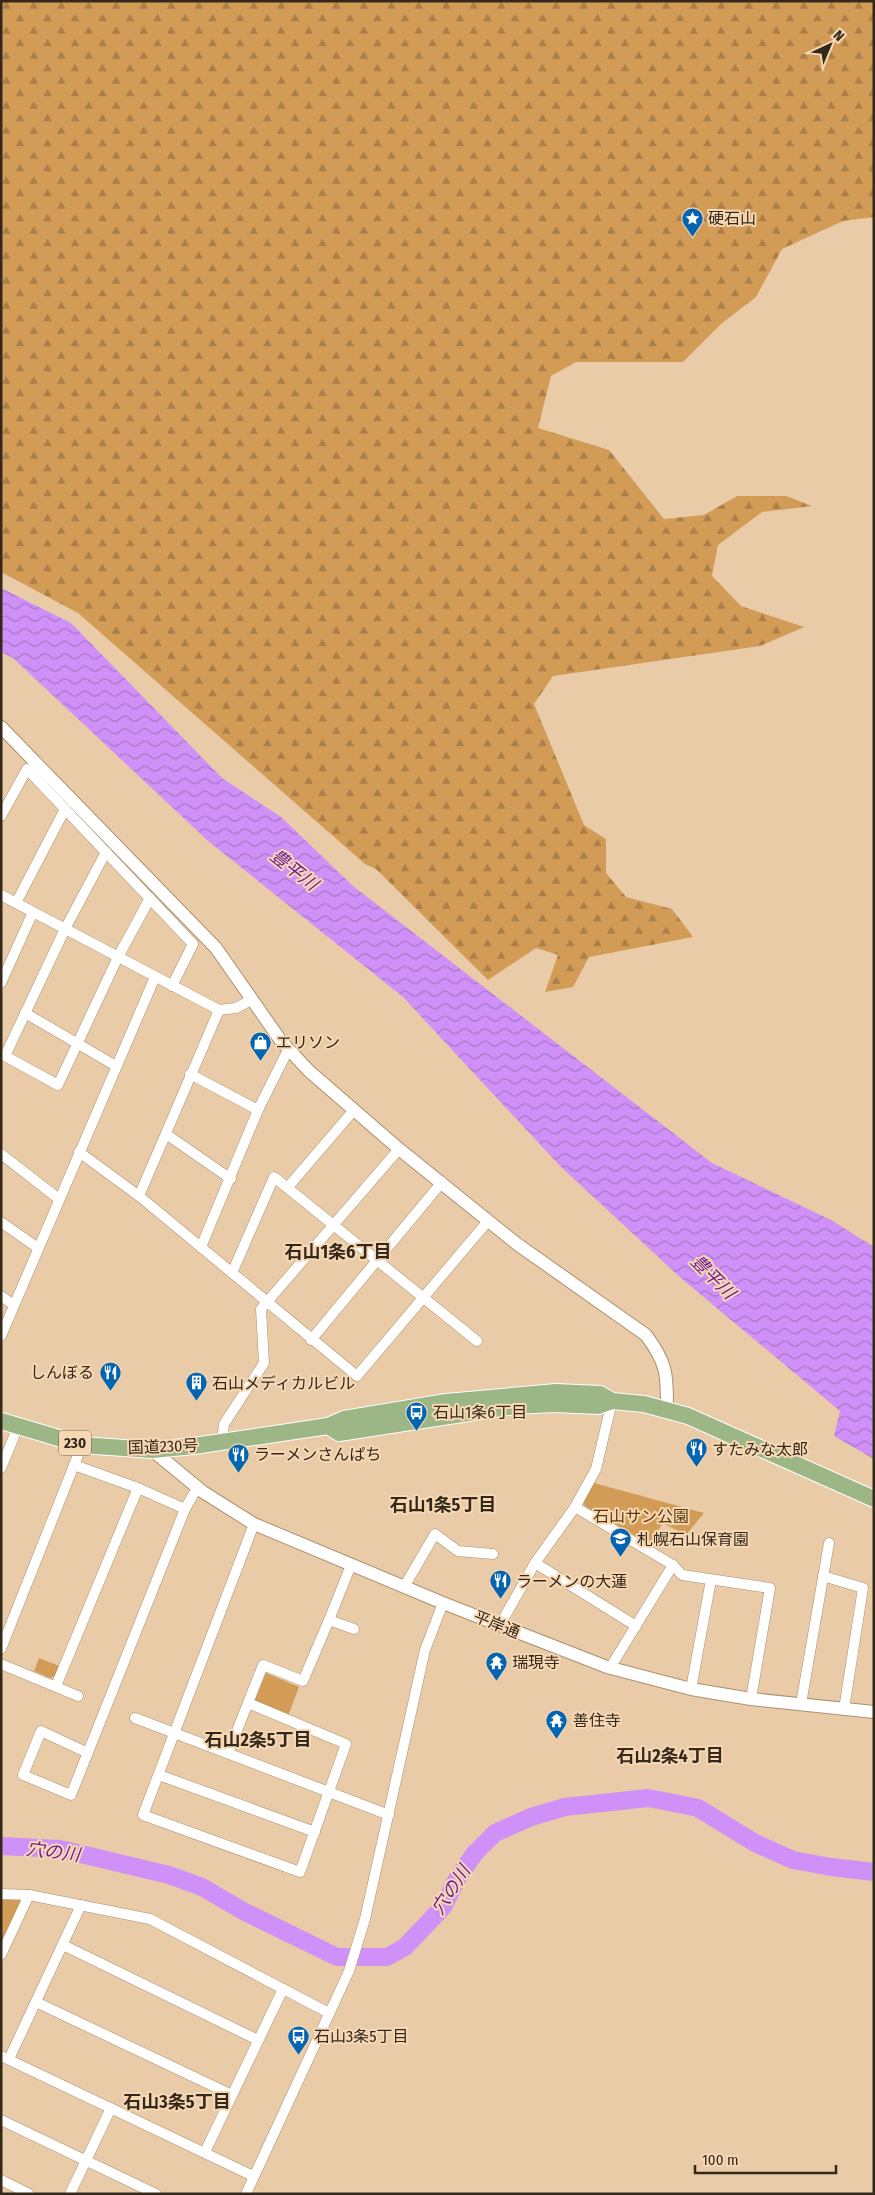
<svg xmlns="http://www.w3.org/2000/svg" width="875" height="2195" viewBox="0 0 875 2195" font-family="'Fira Sans Condensed','Noto Sans JP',sans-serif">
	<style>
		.green { fill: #d29c57 }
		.forest { fill: url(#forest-firs) }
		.water { fill: url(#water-waves) }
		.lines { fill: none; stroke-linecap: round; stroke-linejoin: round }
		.river { stroke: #cf91f8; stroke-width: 18 }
		.minor-casing { stroke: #ad906e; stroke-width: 11 }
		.tertiary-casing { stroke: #ad906e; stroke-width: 14 }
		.trunk-casing { stroke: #fff; stroke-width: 18 }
		.minor { stroke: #fff; stroke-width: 10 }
		.tertiary { stroke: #fff; stroke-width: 12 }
		.trunk { stroke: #9cb686; stroke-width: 16 }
		.labels { text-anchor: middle; stroke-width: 4; stroke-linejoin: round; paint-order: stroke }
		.shield { fill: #f7d8b4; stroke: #6e5d49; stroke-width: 1 }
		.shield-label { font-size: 15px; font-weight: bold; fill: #34281b }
		.poi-label { font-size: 16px; fill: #34281b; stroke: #f7d8b4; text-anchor: start }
		.street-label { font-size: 16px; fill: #34281b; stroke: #f7d8b4 }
		.park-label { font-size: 16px; fill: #593909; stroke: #f7d8b4 }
		.water-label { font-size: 18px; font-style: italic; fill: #6e1d97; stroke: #f7d8b4 }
		.neighbourhood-label { font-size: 18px; font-weight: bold; fill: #34281b; stroke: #f7d8b4 }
	</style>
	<defs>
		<pattern id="forest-firs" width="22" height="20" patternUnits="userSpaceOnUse" patternTransform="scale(1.25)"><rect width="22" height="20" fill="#d29c57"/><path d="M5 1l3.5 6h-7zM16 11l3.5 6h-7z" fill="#ab7f47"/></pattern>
		<pattern id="water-waves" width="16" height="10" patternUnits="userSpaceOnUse" patternTransform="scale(1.25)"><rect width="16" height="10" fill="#cf91f8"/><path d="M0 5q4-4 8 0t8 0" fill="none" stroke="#a976c8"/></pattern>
	</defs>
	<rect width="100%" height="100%" fill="#e9cba8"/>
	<g class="green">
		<polygon points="594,1483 704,1513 686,1535 663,1523 649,1544 585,1506 583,1502"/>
		<polygon points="39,1658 59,1666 55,1676 50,1678 34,1671"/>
		<polygon points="266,1673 299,1687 288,1716 254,1702"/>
		<polygon points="1,1900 21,1900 1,1945"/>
	</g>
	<polygon class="forest" points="1,1 874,1 874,217 843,221 782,249 756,297 721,324 683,362 576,362 551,376 538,428 609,450 664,519 704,515 737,496 786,496 812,506 762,512 718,545 712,576 741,606 804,627 760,646 553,676 534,704 584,825 606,839 606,873 626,897 672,909 693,937 589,957 573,987 545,992 558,955 536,948 488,980 376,869 365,864 78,613 1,572"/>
	<polygon class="water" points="1,588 71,623 222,778 281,817 353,886 712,1163 831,1220 874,1247 874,1459 834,1436 840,1411 682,1279 560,1166 403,997 207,840 13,658 1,652"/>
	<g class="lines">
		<polyline class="river" points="1,1846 60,1849 169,1875 202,1887 243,1911 337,1957 387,1957 405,1947 443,1907 457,1879 474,1854 495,1833 531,1817 565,1807 648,1798 679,1804 698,1808 755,1843 793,1860 831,1867 874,1872"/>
		<defs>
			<g id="minor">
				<polyline points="1,816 27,769 193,944 172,986"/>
				<polyline points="106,852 65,929 5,1056 58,1085 118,957 150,898"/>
				<polyline points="1,895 219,1010 236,1008 251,1000"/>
				<polyline points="16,903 65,809"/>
				<polyline points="1,983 33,912"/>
				<polyline points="25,1013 116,1066"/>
				<polyline points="190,1074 258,1110"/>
				<polyline points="166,1134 231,1179"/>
				<polyline points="79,1152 139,1196 357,1376 488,1221"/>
				<polyline points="1,1154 59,1199"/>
				<polyline points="288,1187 354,1110"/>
				<polyline points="139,1196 219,1010"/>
				<polyline points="1,1222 38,1248"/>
				<polyline points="201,1247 258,1110 288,1050"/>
				<polyline points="232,1273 274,1177 477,1341"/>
				<polyline points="1,1296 14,1305"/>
				<polyline points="1,1336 155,977"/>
				<polyline points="311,1340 442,1182"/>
				<polyline points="612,1401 596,1469 575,1507 535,1563 636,1626"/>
				<polyline points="222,1442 224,1424 264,1363 261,1309 399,1149"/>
				<polyline points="74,1465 138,1488 185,1509 197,1488"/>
				<polyline points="1,1468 18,1427"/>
				<polyline points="575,1507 673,1565 682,1575 770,1588 751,1699"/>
				<polyline points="351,1565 329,1620 354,1629"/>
				<polyline points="823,1576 863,1588 844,1709"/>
				<polyline points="404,1587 435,1534 458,1551 493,1554"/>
				<polyline points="500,1625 535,1563"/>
				<polyline points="1,1649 82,1445"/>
				<polyline points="1,1664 78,1696"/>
				<polyline points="610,1668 673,1565"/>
				<polyline points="56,1686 138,1488"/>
				<polyline points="691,1689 711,1580"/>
				<polyline points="248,1703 263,1665 303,1681 329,1620"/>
				<polyline points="801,1704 829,1543"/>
				<polyline points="135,1718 389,1815"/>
				<polyline points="88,1753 41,1731 23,1775 71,1795 185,1509"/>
				<polyline points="228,1753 248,1703 346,1744 300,1872 143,1815 254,1524"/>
				<polyline points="159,1775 315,1832"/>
				<polyline points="1,1894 29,1895 150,1919 329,2013"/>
				<polyline points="63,1945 258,2040"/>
				<polyline points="1,1955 29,1895"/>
				<polyline points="36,2002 232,2095"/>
				<polyline points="1,2056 253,2176"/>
				<polyline points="9,2059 81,1905"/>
				<polyline points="1,2120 156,2194"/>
				<polyline points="205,2152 283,1989"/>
				<polyline points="1,2180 29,2194"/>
				<polyline points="70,2194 111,2108"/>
				<polyline points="246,2194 349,1971 365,1919 425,1650 443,1603"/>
			</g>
			<g id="tertiary">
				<path d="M1,727L216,948L281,1041L309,1071L399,1149L517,1244L646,1335C668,1365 667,1375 667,1411"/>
				<polyline points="152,1450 203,1492 254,1524 443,1603 607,1667 691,1689 751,1699 874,1712"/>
			</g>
			<g id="trunk">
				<polyline points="1,1421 82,1445 152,1450 194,1446 328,1426 344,1419 446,1402 556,1392 600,1394 612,1401 644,1404 688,1416 874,1499"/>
				<polyline points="328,1426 339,1433 515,1406 555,1404 598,1406 612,1401"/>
			</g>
		</defs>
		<use href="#minor" class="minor-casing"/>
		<use href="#tertiary" class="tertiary-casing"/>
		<use href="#trunk" class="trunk-casing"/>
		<use href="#minor" class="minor"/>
		<use href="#tertiary" class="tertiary"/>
		<use href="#trunk" class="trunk"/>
	</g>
	<defs>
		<symbol id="sight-pin" viewBox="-11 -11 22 30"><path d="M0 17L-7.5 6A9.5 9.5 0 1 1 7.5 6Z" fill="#0365b2" stroke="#f7d8b4"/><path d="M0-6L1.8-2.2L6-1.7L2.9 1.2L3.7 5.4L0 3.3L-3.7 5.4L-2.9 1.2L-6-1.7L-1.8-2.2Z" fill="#fff"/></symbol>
		<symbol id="shop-pin" viewBox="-11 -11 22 30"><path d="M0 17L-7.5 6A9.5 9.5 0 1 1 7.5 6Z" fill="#0365b2" stroke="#f7d8b4"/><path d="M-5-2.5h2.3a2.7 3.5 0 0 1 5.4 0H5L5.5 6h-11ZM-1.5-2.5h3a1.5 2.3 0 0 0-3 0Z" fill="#fff"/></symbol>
		<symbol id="restaurant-pin" viewBox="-11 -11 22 30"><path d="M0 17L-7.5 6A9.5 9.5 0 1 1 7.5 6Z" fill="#0365b2" stroke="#f7d8b4"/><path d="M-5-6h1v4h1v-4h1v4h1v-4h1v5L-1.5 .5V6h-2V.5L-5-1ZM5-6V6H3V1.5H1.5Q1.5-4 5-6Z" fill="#fff"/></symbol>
		<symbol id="building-pin" viewBox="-11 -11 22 30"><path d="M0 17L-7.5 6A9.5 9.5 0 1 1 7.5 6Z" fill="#0365b2" stroke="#f7d8b4"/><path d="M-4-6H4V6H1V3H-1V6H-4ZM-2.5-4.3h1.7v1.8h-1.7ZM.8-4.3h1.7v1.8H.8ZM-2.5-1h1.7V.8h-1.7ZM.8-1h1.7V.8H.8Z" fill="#fff"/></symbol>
		<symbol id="bus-pin" viewBox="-11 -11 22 30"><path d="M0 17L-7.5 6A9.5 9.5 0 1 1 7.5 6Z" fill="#0365b2" stroke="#f7d8b4"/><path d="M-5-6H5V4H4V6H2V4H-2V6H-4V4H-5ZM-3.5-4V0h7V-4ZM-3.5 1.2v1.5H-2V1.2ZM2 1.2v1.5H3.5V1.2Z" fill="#fff"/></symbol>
		<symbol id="school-pin" viewBox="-11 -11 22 30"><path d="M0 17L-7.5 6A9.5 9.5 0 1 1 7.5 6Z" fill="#0365b2" stroke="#f7d8b4"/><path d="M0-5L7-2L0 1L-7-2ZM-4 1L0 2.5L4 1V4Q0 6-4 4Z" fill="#fff"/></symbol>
		<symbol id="temple-pin" viewBox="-11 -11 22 30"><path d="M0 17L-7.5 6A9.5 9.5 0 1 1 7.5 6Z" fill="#0365b2" stroke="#f7d8b4"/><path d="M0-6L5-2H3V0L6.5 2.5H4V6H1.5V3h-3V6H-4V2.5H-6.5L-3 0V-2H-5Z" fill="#fff"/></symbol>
	</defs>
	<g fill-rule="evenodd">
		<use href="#sight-pin" x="680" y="206" width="25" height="34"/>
		<use href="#shop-pin" x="248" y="1030" width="25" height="34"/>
		<use href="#restaurant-pin" x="98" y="1360" width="25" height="34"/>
		<use href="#building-pin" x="184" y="1370" width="25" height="34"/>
		<use href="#bus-pin" x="404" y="1400" width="25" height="34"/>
		<use href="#restaurant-pin" x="684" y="1436" width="25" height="34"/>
		<use href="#restaurant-pin" x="226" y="1442" width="25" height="34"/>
		<use href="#school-pin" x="608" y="1526" width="25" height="34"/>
		<use href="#restaurant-pin" x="488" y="1568" width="25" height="34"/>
		<use href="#temple-pin" x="484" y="1650" width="25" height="34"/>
		<use href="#temple-pin" x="544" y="1708" width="25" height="34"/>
		<use href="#bus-pin" x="286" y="2024" width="25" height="34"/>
	</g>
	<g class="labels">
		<rect class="shield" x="59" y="1430.5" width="32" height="25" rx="4"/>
		<g class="shield-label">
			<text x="75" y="1448">230</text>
		</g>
		<g class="poi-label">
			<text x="708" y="224">硬石山</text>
			<text x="276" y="1048">エリソン</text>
			<text x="94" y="1378" text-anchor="end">しんぼる</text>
			<text x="212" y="1389">石山メディカルビル</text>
			<text x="433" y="1418">石山1条6丁目</text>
			<text x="712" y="1455">すたみな太郎</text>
			<text x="254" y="1460">ラーメンさんぱち</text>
			<text x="637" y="1545">札幌石山保育園</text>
			<text x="516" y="1587">ラーメンの大蓮</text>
			<text x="512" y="1668">瑞現寺</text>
			<text x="573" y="1726">善住寺</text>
			<text x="314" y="2042">石山3条5丁目</text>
		</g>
		<g class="street-label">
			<text transform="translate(163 1446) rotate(-2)" y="6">国道230号</text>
			<text transform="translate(497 1624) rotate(22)" y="6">平岸通</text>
		</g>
		<g class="park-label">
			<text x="641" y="1522">石山サン公園</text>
		</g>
		<g class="water-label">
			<text transform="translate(294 870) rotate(38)" y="6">豊平川</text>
			<text transform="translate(713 1277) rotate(45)" y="6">豊平川</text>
			<text transform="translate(53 1852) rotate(7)" y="6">穴の川</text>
			<text transform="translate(451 1890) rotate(-57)" y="6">穴の川</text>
		</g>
		<g class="neighbourhood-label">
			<text x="338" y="1258">石山1条6丁目</text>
			<text x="443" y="1511">石山1条5丁目</text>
			<text x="258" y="1746">石山2条5丁目</text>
			<text x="670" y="1762">石山2条4丁目</text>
			<text x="177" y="2108">石山3条5丁目</text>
		</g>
	</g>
	<rect width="875" height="2195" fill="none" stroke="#34281b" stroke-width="5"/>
	<g transform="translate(830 45) rotate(44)" stroke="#f7d8b4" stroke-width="4" paint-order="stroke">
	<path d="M0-4L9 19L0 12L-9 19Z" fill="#34281b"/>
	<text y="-8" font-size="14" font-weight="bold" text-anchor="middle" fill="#34281b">N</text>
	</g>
	<path d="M695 2165v8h141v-8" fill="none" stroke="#34281b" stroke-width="2.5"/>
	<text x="702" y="2165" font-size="15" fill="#34281b" stroke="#f7d8b4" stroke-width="4" paint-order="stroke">100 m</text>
</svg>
